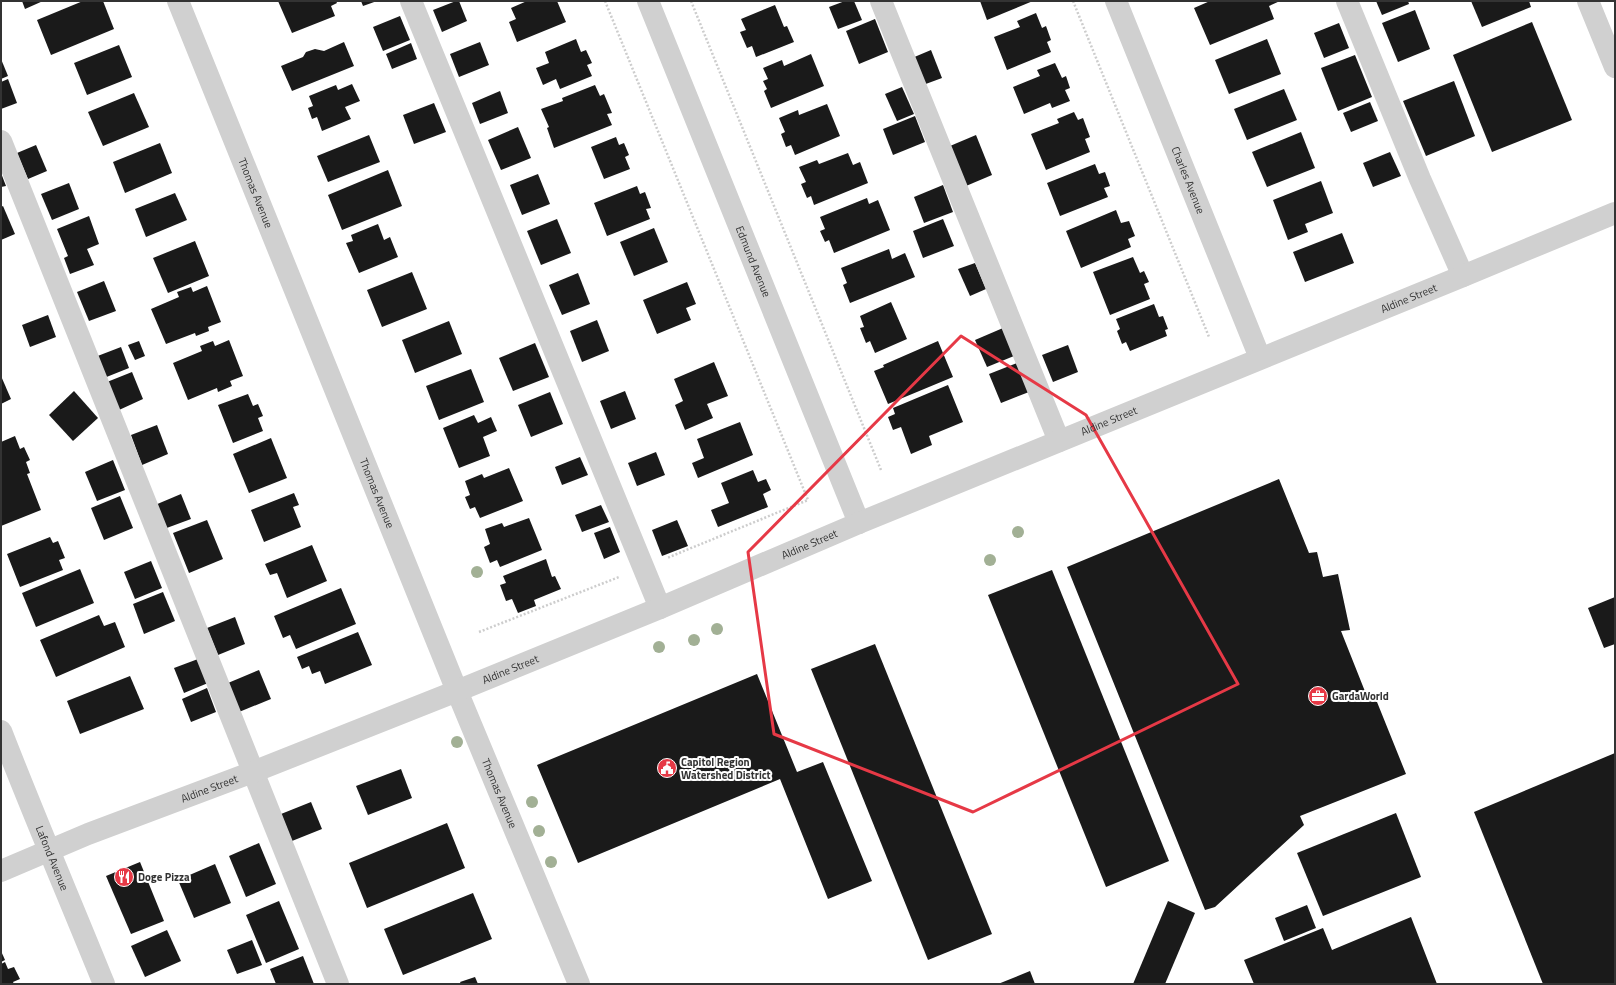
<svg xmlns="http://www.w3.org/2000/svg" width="1616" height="985" viewBox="0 0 1616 985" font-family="'Titillium Web',sans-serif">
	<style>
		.building { fill: #1a1a1a }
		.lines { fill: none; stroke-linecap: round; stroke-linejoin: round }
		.path { stroke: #cdcdcd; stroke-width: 2.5; stroke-dasharray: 2 2; stroke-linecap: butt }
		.minor { stroke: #d0d0d0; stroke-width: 22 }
		.tree { fill: #a2b095 }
		.marked { fill: none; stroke: #e63946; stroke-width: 3; stroke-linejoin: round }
		.labels { text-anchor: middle; stroke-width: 4; stroke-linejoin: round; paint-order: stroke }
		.street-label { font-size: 11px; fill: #333; stroke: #fff }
		.poi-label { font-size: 11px; font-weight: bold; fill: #333; stroke: #fff; text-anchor: start }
	</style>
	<rect width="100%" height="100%" fill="#fff"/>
	<g class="building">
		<polygon points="22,1 43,1 25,9"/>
		<polygon points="83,1 103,1 114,29 51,55 37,20"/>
		<polygon points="278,1 336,1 337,3 331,6 335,16 292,33"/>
		<polygon points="361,1 377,1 363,6"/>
		<polygon points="456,1 459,1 467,21 442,32 433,10"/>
		<polygon points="527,1 557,1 566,22 517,42 509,22 516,19 511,8"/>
		<polygon points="845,1 854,1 862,20 838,29 829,7"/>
		<polygon points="980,1 1033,1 987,20"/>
		<polygon points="1210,1 1280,1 1269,6 1274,19 1210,45 1194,8"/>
		<polygon points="1376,1 1408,1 1409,4 1382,15"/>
		<polygon points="1471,1 1529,1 1531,7 1482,27"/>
		<polygon points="775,5 784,27 787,26 794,42 756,57 752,46 747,48 740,32 746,30 741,19"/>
		<polygon points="1415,10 1430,49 1398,62 1382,23"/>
		<polygon points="1036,13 1042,28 1046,26 1051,40 1047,42 1051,52 1007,70 994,37 1020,27 1017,21"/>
		<polygon points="400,16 410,40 383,51 373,27"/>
		<polygon points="875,19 888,52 859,64 846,31"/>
		<polygon points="1532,22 1572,120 1492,152 1453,55"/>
		<polygon points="1339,23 1349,48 1324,58 1314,33"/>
		<polygon points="576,39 581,52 586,50 592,63 587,65 592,76 560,89 556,79 543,85 536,68 549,63 545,52"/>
		<polygon points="1267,39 1281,74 1229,94 1215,60"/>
		<polygon points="344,42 354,66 292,91 281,66 303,57 306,52 315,49 324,51"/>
		<polygon points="480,42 489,65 459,77 450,54"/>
		<polygon points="411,43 417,59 392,69 386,54"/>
		<polygon points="119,45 132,77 87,95 74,63"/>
		<polygon points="931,50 942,78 923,85 912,58"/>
		<polygon points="811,54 824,86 771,108 764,91 767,89 763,81 768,79 763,68 782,60 784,66"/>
		<polygon points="1355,55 1372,97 1338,111 1321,68"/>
		<polygon points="1,59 8,76 1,79"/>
		<polygon points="1055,63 1062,78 1066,76 1070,88 1065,90 1070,101 1052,108 1050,103 1024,114 1013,87 1040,76 1037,70"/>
		<polygon points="8,79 17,103 1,109 1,82"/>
		<polygon points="1454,81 1475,136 1426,156 1403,101"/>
		<polygon points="352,84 360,101 345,107 351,119 322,131 317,117 312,119 308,108 313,106 309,96 336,85 338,90"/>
		<polygon points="595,85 600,96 604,94 612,113 607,114 612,125 554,148 547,128 549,127 541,109 563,101 562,98"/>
		<polygon points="902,87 914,114 897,121 885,94"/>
		<polygon points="1284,89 1297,120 1247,140 1234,109"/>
		<polygon points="500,91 508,113 480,124 472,103"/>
		<polygon points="134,93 149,127 103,146 88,112"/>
		<polygon points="1370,102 1378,121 1351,132 1343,113"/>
		<polygon points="434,103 446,132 414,144 403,115"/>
		<polygon points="827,104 840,136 795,155 791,145 786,147 781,134 785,132 779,118 798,110 799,115"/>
		<polygon points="1074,112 1078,120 1083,118 1090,137 1085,139 1090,152 1046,170 1031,134 1059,123 1057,119"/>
		<polygon points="915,116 925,142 893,155 883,129"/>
		<polygon points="518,127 531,158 501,170 488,140"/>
		<polygon points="1301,132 1315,168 1267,187 1252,152"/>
		<polygon points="369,135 380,162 328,182 317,156"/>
		<polygon points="976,135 992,175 966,186 950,146"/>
		<polygon points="616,137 619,145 624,143 629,155 625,157 630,169 604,179 591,147"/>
		<polygon points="160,143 172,173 125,193 113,162"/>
		<polygon points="36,145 47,171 28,179 17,153"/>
		<polygon points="1390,152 1401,176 1373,187 1363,163"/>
		<polygon points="848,153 853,165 860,162 868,183 814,205 811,196 807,198 801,184 806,182 799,167 817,160 819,164"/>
		<polygon points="1095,164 1099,174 1105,172 1110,186 1104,188 1108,197 1060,216 1047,183"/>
		<polygon points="388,170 402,206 342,230 328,195"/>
		<polygon points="1,173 6,186 1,187"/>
		<polygon points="538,174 550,204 522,215 510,185"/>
		<polygon points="1321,181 1333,213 1305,224 1308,232 1288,240 1273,200"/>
		<polygon points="69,183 79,209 52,220 41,194"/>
		<polygon points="943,185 953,212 924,223 914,197"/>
		<polygon points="637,186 640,194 645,192 651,208 646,209 650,219 607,236 594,203"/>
		<polygon points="175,193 187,220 146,237 135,209"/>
		<polygon points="867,198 869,204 878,200 890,230 834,253 829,240 825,242 820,231 825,229 820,217"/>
		<polygon points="3,206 15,234 1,240 1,207"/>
		<polygon points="1116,210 1121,223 1129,221 1135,236 1128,239 1131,247 1081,268 1066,231"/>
		<polygon points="89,216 99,244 87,249 94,265 70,274 64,258 68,256 57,229"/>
		<polygon points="557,219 571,253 541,265 527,231"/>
		<polygon points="943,219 954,246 923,258 913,231"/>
		<polygon points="378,224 384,240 390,237 398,257 359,273 346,243 353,241 351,235"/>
		<polygon points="654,228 668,262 634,276 620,242"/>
		<polygon points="1342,233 1354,263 1305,282 1293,252"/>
		<polygon points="195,241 209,276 168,293 153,258"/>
		<polygon points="889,249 892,259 905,253 915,277 850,303 843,285 847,283 841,268"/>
		<polygon points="1133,257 1140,273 1144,271 1149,282 1144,284 1150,299 1110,315 1093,272"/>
		<polygon points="975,263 986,289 970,296 958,269"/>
		<polygon points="412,272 427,309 382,327 367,290"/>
		<polygon points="578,273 590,304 562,315 549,285"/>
		<polygon points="104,281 116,311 89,321 77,292"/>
		<polygon points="687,282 696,304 686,308 691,320 657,334 643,300"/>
		<polygon points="207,286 221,322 208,327 209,331 196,336 195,333 166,344 151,309 179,297 177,292 191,287 193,292"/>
		<polygon points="891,302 907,339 875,353 870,341 866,343 860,328 864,327 860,316"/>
		<polygon points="1154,304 1159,317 1163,316 1168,329 1165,330 1167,336 1130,351 1126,342 1122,344 1117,331 1120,329 1116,319"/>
		<polygon points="48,315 56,337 30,347 22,325"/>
		<polygon points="597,320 609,351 582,362 570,331"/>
		<polygon points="449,321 462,354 415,373 402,340"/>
		<polygon points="1003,328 1014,356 987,367 975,340"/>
		<polygon points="229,340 243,376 230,381 232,386 218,392 217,388 188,400 173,363 202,351 200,346 213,341 215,346"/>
		<polygon points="139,341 145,356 135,360 128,345"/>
		<polygon points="938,341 953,377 888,404 874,371 884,367 883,365"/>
		<polygon points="535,343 549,377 513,391 499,358"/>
		<polygon points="1068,345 1078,372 1053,382 1042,355"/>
		<polygon points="121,347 129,368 104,378 95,357"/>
		<polygon points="714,362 728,396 707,404 713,418 685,430 675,405 683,401 674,379"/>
		<polygon points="1017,363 1029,392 1001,403 989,374"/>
		<polygon points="471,369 484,402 439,420 426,386"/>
		<polygon points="132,372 143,399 119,410 107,382"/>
		<polygon points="1,376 11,399 1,404"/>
		<polygon points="948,385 963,422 929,436 932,445 911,454 901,427 893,430 888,417 895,414 893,408"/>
		<polygon points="74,391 98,418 73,441 49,415"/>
		<polygon points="625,391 636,419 611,429 600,401"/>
		<polygon points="550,392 563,424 531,437 518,405"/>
		<polygon points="248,394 253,406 258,404 263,416 258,418 263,431 233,443 218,405"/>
		<polygon points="474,415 478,423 491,417 497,431 483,437 490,456 459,468 443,428"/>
		<polygon points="740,422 753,455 698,478 692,463 704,458 697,439"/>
		<polygon points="157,425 168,454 142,465 131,435"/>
		<polygon points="15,436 20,449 24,447 30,460 26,462 30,473 27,474 41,510 1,526 1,442"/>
		<polygon points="271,438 287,478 249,493 233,454"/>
		<polygon points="656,452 665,475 637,486 628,463"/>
		<polygon points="580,457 588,475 562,485 555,467"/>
		<polygon points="113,460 125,490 97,501 85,472"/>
		<polygon points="509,468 523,501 480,518 475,507 470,509 465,497 470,495 465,481 482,474 484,478"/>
		<polygon points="753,470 758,482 766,479 771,490 763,494 768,507 718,527 711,510 729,503 721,483"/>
		<polygon points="1279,479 1309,553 1317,552 1323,577 1338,574 1350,630 1341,631 1368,699 1375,697 1406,774 1300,816 1304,825 1215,907 1205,910 1067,567"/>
		<polygon points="294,493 299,505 293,507 301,527 264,542 251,510"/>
		<polygon points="181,494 191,519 164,529 155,505"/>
		<polygon points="120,496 133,528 104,540 91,508"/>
		<polygon points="601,505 609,522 582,532 575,515"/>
		<polygon points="529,518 542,550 500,567 497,560 490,563 484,547 490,544 485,529 502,523 504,527"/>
		<polygon points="207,520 223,559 189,573 173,533"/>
		<polygon points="677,520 688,546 662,556 652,530"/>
		<polygon points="610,527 620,552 604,559 594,533"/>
		<polygon points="50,537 53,543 58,541 65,558 59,560 63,570 20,587 7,554"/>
		<polygon points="312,545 327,581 287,598 277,573 270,575 265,564"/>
		<polygon points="546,559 552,577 555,576 561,589 534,600 536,606 518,613 512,599 506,601 500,585 506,583 503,576"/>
		<polygon points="151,561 162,588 135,599 124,572"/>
		<polygon points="80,569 94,603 36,627 22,593"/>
		<polygon points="1052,570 1169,861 1106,887 988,595"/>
		<polygon points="341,588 356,624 296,649 290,635 283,638 274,616"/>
		<polygon points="163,592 175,621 144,634 133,604"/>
		<polygon points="1615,597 1615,644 1604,648 1588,608"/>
		<polygon points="99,615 104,626 115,622 125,647 56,677 40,640"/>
		<polygon points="235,617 245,644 218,655 207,628"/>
		<polygon points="358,632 372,665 325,684 320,671 312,674 309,666 302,669 297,657"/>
		<polygon points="875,644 992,934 928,960 811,669"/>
		<polygon points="198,659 208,683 184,693 174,668"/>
		<polygon points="259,670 271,699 239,712 228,683"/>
		<polygon points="757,674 797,772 823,762 872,881 828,899 780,779 578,863 537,765"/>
		<polygon points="130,676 144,709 80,734 67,701"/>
		<polygon points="207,688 216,712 191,722 182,699"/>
		<polygon points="1615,753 1615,984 1543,984 1474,812"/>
		<polygon points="401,769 412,798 368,815 356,786"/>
		<polygon points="311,802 322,829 292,841 281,814"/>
		<polygon points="1396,813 1421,877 1323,916 1297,853"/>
		<polygon points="447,823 465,868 367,908 349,863"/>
		<polygon points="259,843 276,884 246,897 229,856"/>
		<polygon points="140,862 164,921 131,934 106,876"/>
		<polygon points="215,864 231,903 194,918 178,880"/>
		<polygon points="473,893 492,939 403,975 384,929"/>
		<polygon points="279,901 299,949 266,963 246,915"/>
		<polygon points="1168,901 1195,913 1165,984 1133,984"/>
		<polygon points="1307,905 1316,928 1284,941 1275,918"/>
		<polygon points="1411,917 1437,984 1254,984 1244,960 1323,928 1332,950"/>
		<polygon points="167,930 181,961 145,977 131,946"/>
		<polygon points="252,940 262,965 237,974 227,950"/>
		<polygon points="1,951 5,960 1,962"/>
		<polygon points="303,956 314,984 276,984 270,969"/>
		<polygon points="5,962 8,969 14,967 20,979 13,982 14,984 1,984 1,964"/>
		<polygon points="1030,971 1035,984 998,984"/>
		<polygon points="475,977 478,984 461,984 460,982"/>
	</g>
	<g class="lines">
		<g class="path">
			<polyline points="605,1 808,500 667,558"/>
			<polyline points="691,1 881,470"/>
			<polyline points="1073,1 1209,337"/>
			<polyline points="479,632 619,577"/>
		</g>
		<g class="minor">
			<path id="s1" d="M178,1L457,691L579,984"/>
			<polyline points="411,1 660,608"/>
			<path id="s2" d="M648,1L859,523"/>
			<polyline points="881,1 1059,441"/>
			<path id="s3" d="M1116,1L1260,358"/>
			<polyline points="1347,1 1420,179 1463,276"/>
			<polyline points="1588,1 1615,67"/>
			<polyline points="1,141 338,984"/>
			<path id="s4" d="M1,731C34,816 70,900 104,984"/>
			<path id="s5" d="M1,871L88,834L253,772L457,691L660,608L859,523L1463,276L1615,213"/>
		</g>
	</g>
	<g class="tree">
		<circle cx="1018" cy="532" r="6"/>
		<circle cx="990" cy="560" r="6"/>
		<circle cx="477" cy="572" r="6"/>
		<circle cx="717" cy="629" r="6"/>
		<circle cx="694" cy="640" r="6"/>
		<circle cx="659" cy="647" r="6"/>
		<circle cx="457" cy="742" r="6"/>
		<circle cx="532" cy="802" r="6"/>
		<circle cx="539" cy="831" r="6"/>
		<circle cx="551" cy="862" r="6"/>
	</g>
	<path class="marked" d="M961,336L1086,415L1238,684L973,812L774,734L748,552Z"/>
	<defs>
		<symbol id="office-disc" viewBox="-11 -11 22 22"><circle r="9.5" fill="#e63946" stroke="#fff"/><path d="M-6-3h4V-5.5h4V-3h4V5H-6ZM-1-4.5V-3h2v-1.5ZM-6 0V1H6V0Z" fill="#fff"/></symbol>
		<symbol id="civic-disc" viewBox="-11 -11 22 22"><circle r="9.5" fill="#e63946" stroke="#fff"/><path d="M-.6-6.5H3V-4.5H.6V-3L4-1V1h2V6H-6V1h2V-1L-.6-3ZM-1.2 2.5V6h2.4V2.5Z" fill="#fff"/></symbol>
		<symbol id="restaurant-disc" viewBox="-11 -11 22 22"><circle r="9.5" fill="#e63946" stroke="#fff"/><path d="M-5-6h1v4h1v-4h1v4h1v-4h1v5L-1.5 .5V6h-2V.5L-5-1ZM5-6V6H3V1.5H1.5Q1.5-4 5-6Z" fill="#fff"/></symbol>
	</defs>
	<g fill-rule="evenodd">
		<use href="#office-disc" x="1307" y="685" width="22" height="22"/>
		<use href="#civic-disc" x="656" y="757" width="22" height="22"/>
		<use href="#restaurant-disc" x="113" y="866" width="22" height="22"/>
	</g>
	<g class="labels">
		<g class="street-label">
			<text dy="4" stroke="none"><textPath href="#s3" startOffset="193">Charles Avenue</textPath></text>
			<text dy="4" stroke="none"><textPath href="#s1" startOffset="207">Thomas Avenue</textPath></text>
			<text dy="4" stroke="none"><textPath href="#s2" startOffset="281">Edmund Avenue</textPath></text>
			<text dy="4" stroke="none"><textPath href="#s5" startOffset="1520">Aldine Street</textPath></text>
			<text dy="4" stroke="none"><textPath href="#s5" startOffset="1196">Aldine Street</textPath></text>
			<text dy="4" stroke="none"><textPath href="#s1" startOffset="531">Thomas Avenue</textPath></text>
			<text dy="4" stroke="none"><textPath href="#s5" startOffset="872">Aldine Street</textPath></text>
			<text dy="4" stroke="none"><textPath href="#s5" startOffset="548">Aldine Street</textPath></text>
			<text dy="4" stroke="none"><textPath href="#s5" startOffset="224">Aldine Street</textPath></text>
			<text dy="4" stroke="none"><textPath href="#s1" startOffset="855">Thomas Avenue</textPath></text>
			<text dy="4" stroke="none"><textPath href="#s4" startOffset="137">Lafond Avenue</textPath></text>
		</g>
		<g class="poi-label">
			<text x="1332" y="700">GardaWorld</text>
			<text x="681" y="766">Capitol Region<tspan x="681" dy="13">Watershed District</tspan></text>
			<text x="138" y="881">Doge Pizza</text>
		</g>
	</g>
	<rect width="1616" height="985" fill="none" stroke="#333333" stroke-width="4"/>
</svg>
